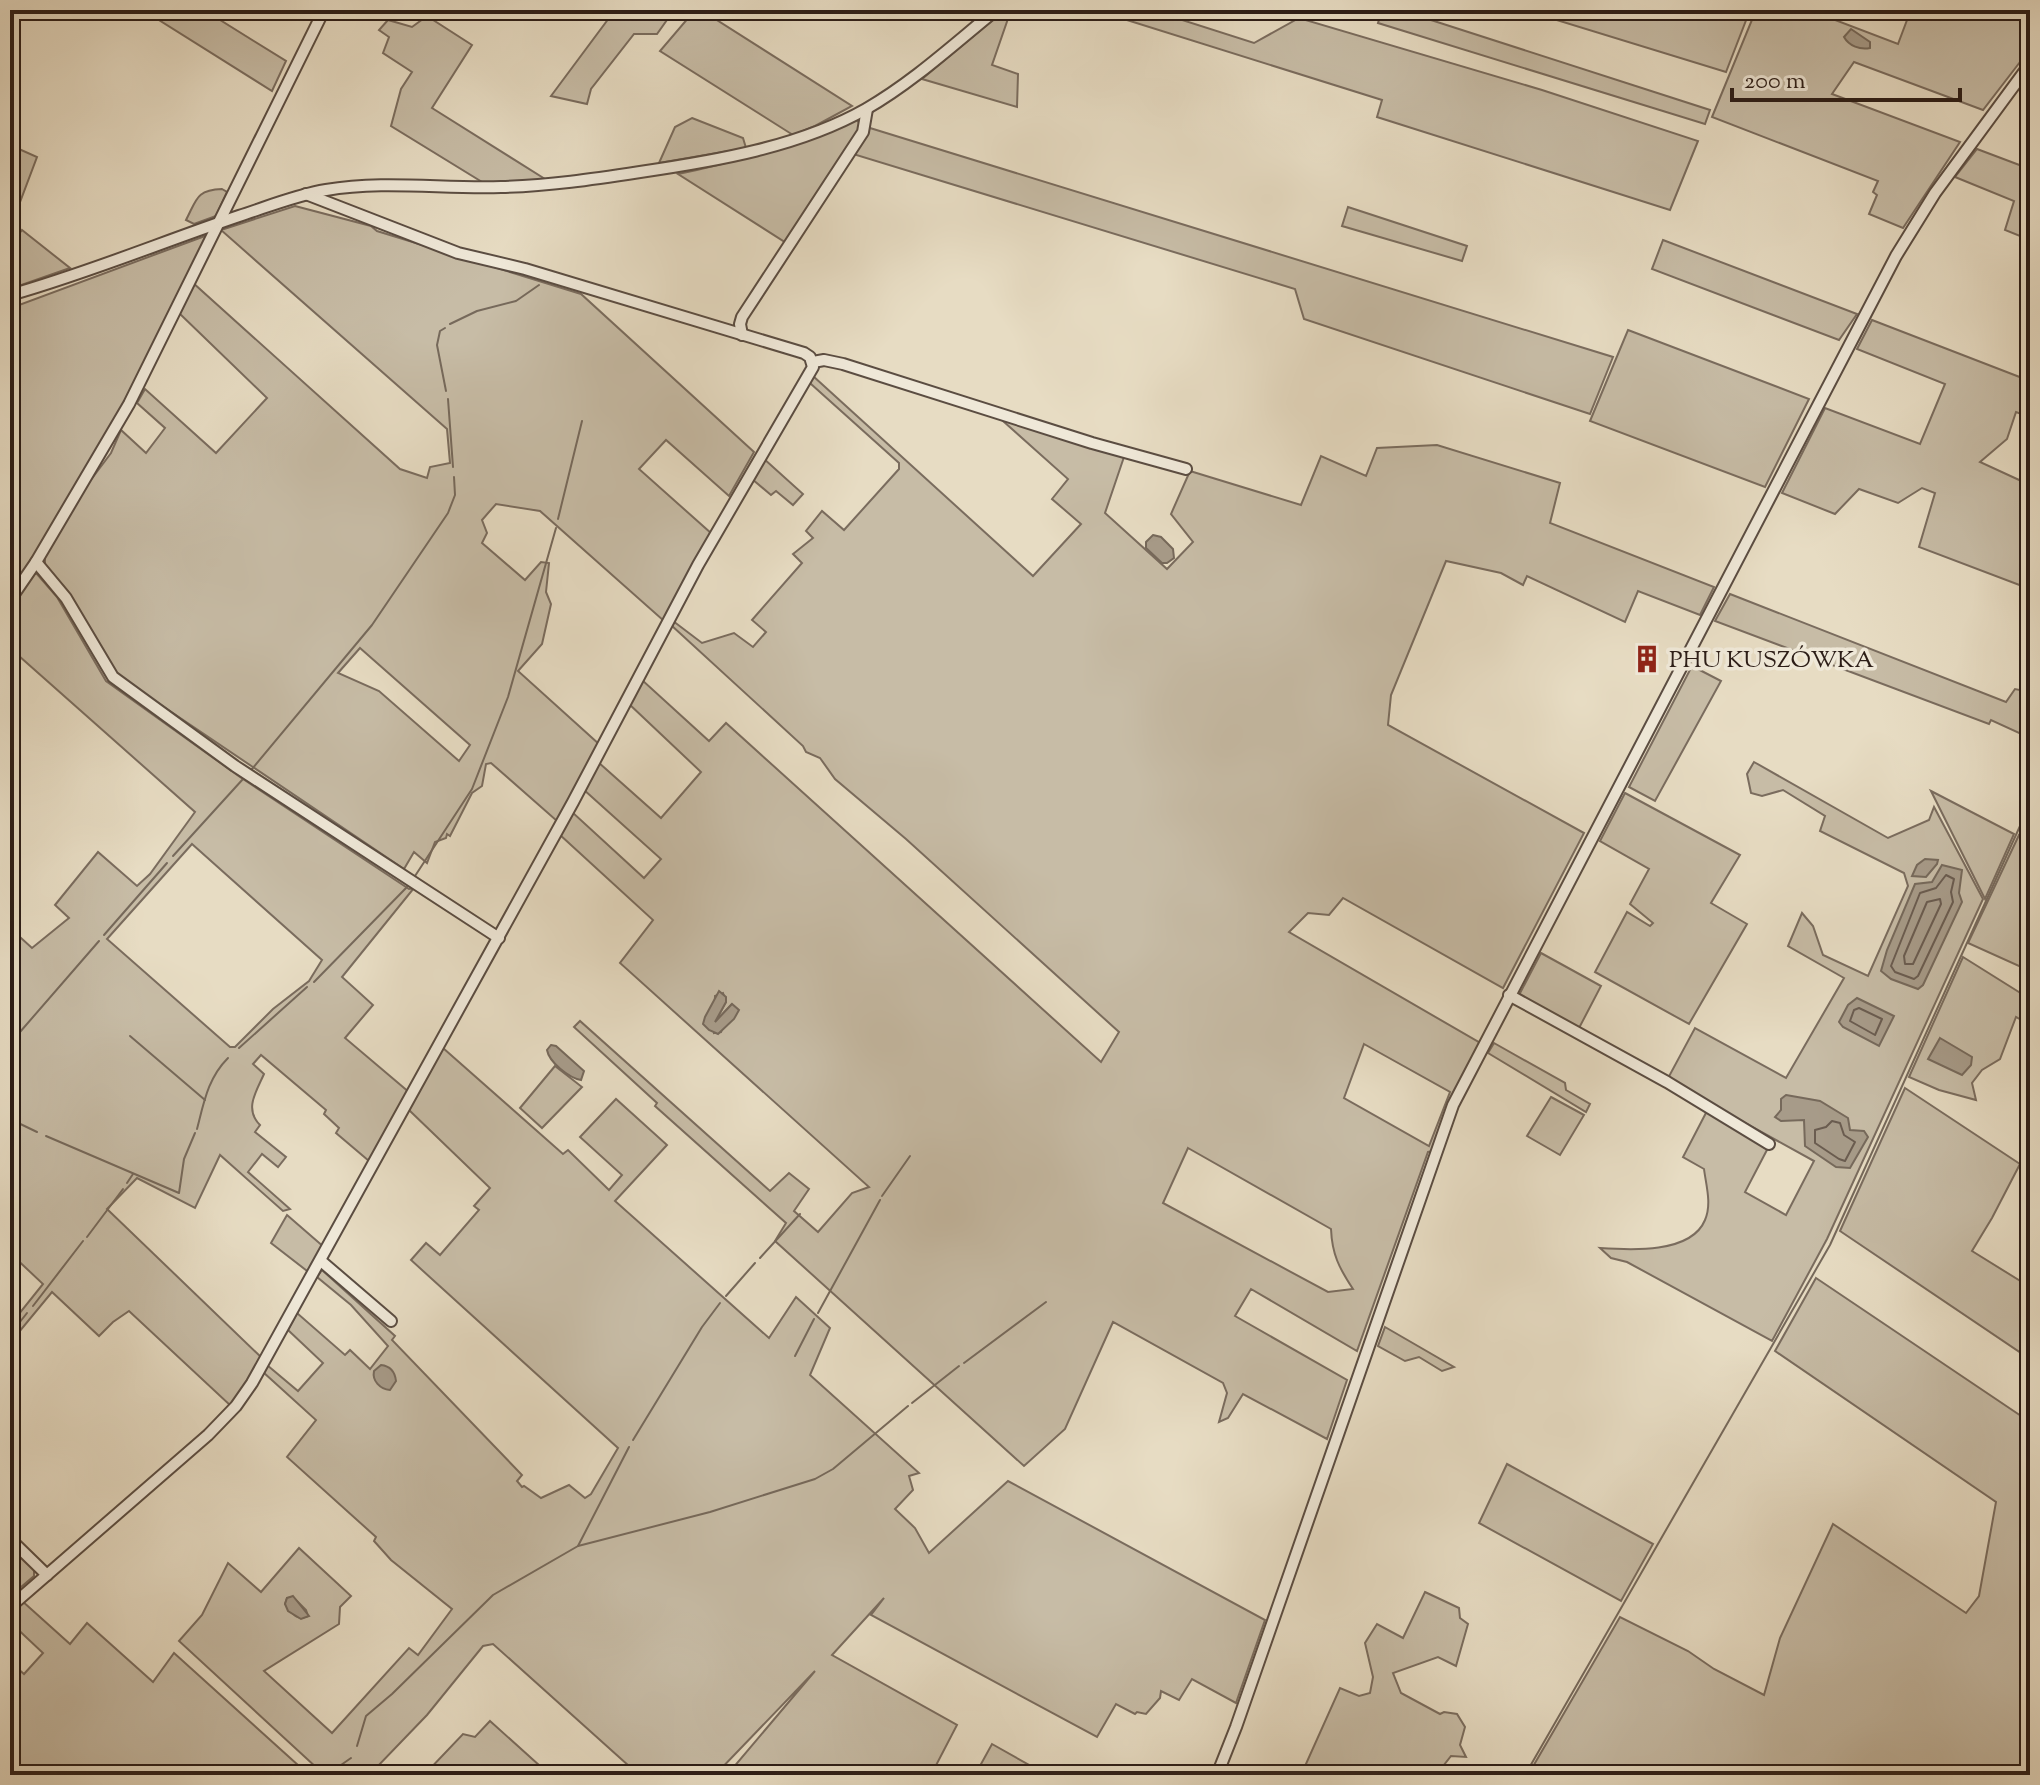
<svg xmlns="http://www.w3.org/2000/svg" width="2040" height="1785" viewBox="0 0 2040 1785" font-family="'Sorts Mill Goudy',serif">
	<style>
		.green { fill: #c7bca6; stroke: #7a6c5e; stroke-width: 2; fill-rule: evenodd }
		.water { fill: #a79b89; stroke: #76695b; stroke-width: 2 }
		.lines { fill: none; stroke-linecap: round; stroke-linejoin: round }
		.shore { stroke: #6a5c50; stroke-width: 2 }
		.stream { stroke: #76695b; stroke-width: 2 }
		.minor-casing { stroke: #5b4d42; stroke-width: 14 }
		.minor { stroke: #efe8d8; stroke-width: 10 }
		.labels { text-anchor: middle; stroke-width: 7; stroke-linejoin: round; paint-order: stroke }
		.poi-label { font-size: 24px; fill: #2c1d17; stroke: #efe8d8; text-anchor: start }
	</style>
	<rect width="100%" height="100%" fill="#e7dcc3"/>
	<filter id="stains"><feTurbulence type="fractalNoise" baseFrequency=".0025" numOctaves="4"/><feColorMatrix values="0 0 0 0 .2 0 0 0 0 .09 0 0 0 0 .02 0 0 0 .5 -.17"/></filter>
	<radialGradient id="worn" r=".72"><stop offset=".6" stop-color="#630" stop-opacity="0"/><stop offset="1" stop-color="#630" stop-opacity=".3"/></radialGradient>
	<g class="green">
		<polygon points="143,10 204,10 286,61 272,91"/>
		<polygon points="418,10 428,10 427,16 472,45 432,108 545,179 487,185 391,126 401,89 412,72 383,53 389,37 379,30 388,20 412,27 427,16"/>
		<polygon points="615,10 674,10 657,34 634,34 591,89 587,104 551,96"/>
		<polygon points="695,10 701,10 852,106 815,126 793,135 660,51"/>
		<polygon points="1005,10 1011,10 992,65 1018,74 1017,107 922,79"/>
		<polygon points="1095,10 1151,10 1254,43 1299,18 1542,90 1698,141 1670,210 1377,117 1382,100"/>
		<polygon points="1382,10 1400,10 1710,110 1705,124 1378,23"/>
		<polygon points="1524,10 1750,10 1726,72"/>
		<polygon points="1756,10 1809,10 1898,44 1910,12 1905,10 2030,10 2030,49 1983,110 1854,62 1832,94 1960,142 1903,228 1869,214 1877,195 1873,192 1878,181 1712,117"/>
		<polygon points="692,118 743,138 746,148 659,163 675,127"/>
		<path d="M857,119L861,127L788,244L678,174C740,162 798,143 857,119Z"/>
		<polygon points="870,128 1613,357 1590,414 1304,319 1295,289 853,154"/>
		<polygon points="10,145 37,157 17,210 10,208"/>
		<polygon points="1977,149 2030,169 2030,240 2005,230 2014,201 1955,177"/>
		<path d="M222,189L227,192L216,216L194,224L186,220C197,199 196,190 222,189Z"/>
		<path d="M295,206L371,226L377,231L581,294L754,452L729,496L666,440L639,469L712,534L664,621L540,511L496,504L482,520L487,533L482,543L525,580L541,562L549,563L546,592L551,604L542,644L518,671L600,745L557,821L491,763L486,764L482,786L472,793L450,836L447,834L446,838L435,842L427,863L414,852L404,869L115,674L67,590L45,566V555L84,489L111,453L121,430L146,453L165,428L137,403L145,389L216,453L267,398L179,313L192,282L400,469L427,478L430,467L450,463L447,429L221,230ZM360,648L470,745L459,761L379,691L338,673Z"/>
		<polygon points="1348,207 1467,246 1462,261 1342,226"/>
		<polygon points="22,230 70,268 10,289 10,246"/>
		<polygon points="205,236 206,240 138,380 68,503 10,594 10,326 19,305"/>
		<polygon points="1663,240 1857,314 1839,340 1652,269"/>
		<polygon points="1872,320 2030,381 2030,417 2016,412 2007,439 1980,462 2030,485 2030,589 1919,547 1935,493 1922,488 1898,503 1859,489 1835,514 1782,493 1825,408 1920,444 1945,384 1857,349"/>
		<polygon points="1628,330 1809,399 1765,487 1590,421"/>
		<path d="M813,376L1033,576L1081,524L1052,499L1068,479L994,413L1125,454L1105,513L1167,569L1193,542L1171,514L1190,471L1301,505L1321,456L1366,476L1377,448L1437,445L1560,483L1550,523L1714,587L1700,615L1638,591L1625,622L1527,576L1523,585L1501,573L1446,561L1391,695L1388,725L1584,833L1503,988L1343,898L1329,915L1308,913L1289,932L1482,1044L1434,1151L1428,1152L1357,1351L1251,1289L1235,1316L1347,1380L1327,1439L1243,1394L1228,1418L1219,1422L1227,1393L1223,1383L1113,1322L1065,1429L1024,1466L775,1241L786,1223L655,1106L657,1103L574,1027L580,1021L770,1191L789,1173L809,1189L794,1211L818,1232L852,1193L869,1187L620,963L653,920L559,834L571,811L644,878L661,859L583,789L598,762L661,818L701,772L628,703L641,679L709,741L726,723L1101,1062L1119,1032L906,839L835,779L820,758L806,752L803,746L671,625L673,621L702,643L734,633L753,647L766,632L752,620L802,563L793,554L813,538L806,531L822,511L844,530L899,469V463L811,384H808ZM723,993L726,1002L715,1022L732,1004L721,1032L714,1033L715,996ZM1364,1044L1450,1092L1429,1146L1344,1098ZM1188,1148L1331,1229C1332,1254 1339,1268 1353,1289L1328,1292L1163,1203Z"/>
		<polygon points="763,458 803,494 793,505 776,491 771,495 752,479"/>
		<path d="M30,574H37L57,597L106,681L240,777L409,889L414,888L342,977L373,1005L345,1038L410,1093L369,1161L336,1133L339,1128L324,1114L326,1110L261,1055L253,1064L264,1074C256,1092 244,1109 260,1125L255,1132L286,1157L278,1167L262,1154L248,1172L290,1209L283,1211L220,1155L195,1208L137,1178L107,1209L263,1359L232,1407L129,1311L113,1322L99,1336L52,1292L10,1343V1325L43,1284L10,1253V928L32,948L69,918L55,905L98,852L137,886L150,874L195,812L10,648V604ZM192,844L322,960L309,981L273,1009L235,1047H230L107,939Z"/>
		<polygon points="1730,594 2006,702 2015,689 2030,692 2030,738 1991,720 1989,724 1715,621"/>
		<polygon points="1692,666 1721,681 1655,801 1629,787"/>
		<path d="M1754,762L1888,838L1929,820L1934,807L1983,899L1827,1239L1772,1341L1627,1262L1611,1258L1600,1248C1630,1250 1691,1254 1705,1220C1712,1204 1706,1185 1704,1169L1683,1157L1708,1109L1769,1146L1745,1192L1786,1215L1814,1161L1667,1080L1695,1028L1786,1078L1844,978L1788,946L1802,913L1813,926L1823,955L1868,976L1908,886L1904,873L1820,831L1825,816L1783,790L1762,796L1751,793L1747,774Z"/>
		<polygon points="1931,791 2014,834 1985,899"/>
		<polygon points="1625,793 1740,855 1711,903 1747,924 1689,1024 1595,972 1627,912 1650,926 1653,923 1630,904 1649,869 1600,841"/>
		<polygon points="2019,835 2030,841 2030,971 1968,943"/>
		<polygon points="1541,953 1601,986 1578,1030 1518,997"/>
		<polygon points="1963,957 2030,999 2030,1025 2016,1017 2000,1059 1982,1070 1972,1083 1976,1100 1939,1090 1909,1077"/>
		<polygon points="1494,1043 1565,1083 1566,1090 1590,1104 1586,1112 1488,1053"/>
		<path d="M443,1048L563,1154L568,1150L609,1190L622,1175L580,1137L616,1099L667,1145L615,1201L769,1338L796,1297L830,1328L810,1375L919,1473L909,1476L913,1490L895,1509L915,1528L929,1553L1008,1481L1265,1620L1236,1703L1192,1679L1179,1700L1161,1691L1160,1698L1146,1714L1137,1712L1135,1714L1116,1704L1097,1737L871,1615L884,1598L832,1655L957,1725L931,1775H727L815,1671L715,1775H639L493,1644L483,1646L427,1715L374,1770L378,1775H326L318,1769L179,1641L202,1615L228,1563L261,1592L299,1548L351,1596L340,1607L339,1624L264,1671L332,1733L409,1648L418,1655L452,1609L391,1560L374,1541L376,1537L287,1457L316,1420L263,1372L267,1365L298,1391L323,1363L288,1330L297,1313L345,1355L350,1350L370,1369L388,1346L351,1305L317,1277L322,1270L395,1336L392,1340L522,1475L517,1481L522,1487L524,1486L541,1498L569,1485L585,1498L591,1494L618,1448L411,1260L426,1243L440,1255L479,1210L474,1206L490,1188L409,1110ZM293,1597L306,1610L308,1616C296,1621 292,1613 285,1604L287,1598Z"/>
		<polygon points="555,1066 582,1087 542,1128 520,1108"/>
		<polygon points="1905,1088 2020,1164 1992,1218 1972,1251 2030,1287 2030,1359 1840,1231"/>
		<polygon points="1551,1097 1584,1115 1560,1155 1527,1136"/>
		<polygon points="287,1215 325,1248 311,1274 271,1243"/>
		<polygon points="1816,1278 2030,1422 2030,1775 1759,1775 1747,1767 1745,1775 1528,1775 1620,1617 1688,1651 1714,1669 1764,1695 1780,1638 1833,1524 1966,1613 1979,1596 1996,1502 1775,1351"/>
		<polygon points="1385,1327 1454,1367 1442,1371 1419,1357 1405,1361 1378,1346"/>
		<polygon points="1507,1464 1653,1544 1621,1601 1479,1523"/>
		<polygon points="10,1547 34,1568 34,1576 14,1593 10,1589"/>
		<polygon points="1425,1592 1459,1608 1460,1618 1468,1624 1456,1666 1438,1657 1393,1673 1401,1693 1440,1714 1444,1712 1457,1714 1465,1727 1460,1745 1466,1757 1451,1756 1444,1765 1448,1775 1301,1775 1340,1688 1359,1696 1370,1693 1373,1677 1365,1643 1377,1624 1403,1638"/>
		<polygon points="21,1600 70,1644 87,1623 153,1682 174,1653 309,1775 10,1775 10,1662 24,1674 43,1653 10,1622 10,1611"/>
		<polygon points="490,1721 550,1775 424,1775 463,1734 475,1737"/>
		<polygon points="992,1744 1047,1775 975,1775"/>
	</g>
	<g class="water">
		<path d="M1851,29L1870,42V48C1860,50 1849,46 1844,37Z"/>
		<polygon points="1153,535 1161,537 1173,549 1174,558 1167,563 1162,563 1146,548 1146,542"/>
		<polygon points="1925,859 1938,860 1937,864 1926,877 1912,876 1917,865"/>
		<polygon points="1942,865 1962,870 1959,893 1962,902 1923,985 1918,989 1891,979 1881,971 1887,950 1915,884 1932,882"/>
		<polygon points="719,991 726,997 726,1002 715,1022 732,1004 739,1010 734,1019 718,1034 709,1030 703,1024 705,1017"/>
		<polygon points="1857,998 1894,1016 1879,1046 1843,1027 1839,1022 1848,1005"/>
		<polygon points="1940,1038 1972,1057 1971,1065 1962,1075 1928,1059"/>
		<path d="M551,1045L556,1046L584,1071L581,1080C569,1078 549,1062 547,1050Z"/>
		<polygon points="1786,1095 1820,1101 1848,1118 1850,1130 1864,1131 1868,1137 1850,1168 1836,1167 1805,1146 1804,1120 1781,1121 1775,1117 1781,1110 1781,1099"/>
		<path d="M381,1365C390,1366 395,1372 396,1381L390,1390C380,1389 372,1381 374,1371Z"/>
		<polygon points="293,1596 309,1616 301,1619 288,1611 285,1604 287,1598"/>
	</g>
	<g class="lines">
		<g class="shore">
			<polygon points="1946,875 1954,879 1951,892 1953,902 1918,976 1914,979 1895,972 1891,966 1920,893 1936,888"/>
			<polygon points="1940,899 1941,904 1913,964 1905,964 1904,956 1927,902"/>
			<polygon points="1859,1008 1882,1019 1875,1035 1850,1021 1854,1010"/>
			<polygon points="1832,1121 1840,1123 1844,1135 1855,1142 1845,1161 1839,1159 1815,1143 1815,1130 1826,1127"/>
		</g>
		<g class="stream">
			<polyline points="450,324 477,311 516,301 539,285"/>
			<polyline points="445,328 440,331 437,345 446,391"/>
			<polyline points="448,399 453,467"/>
			<polyline points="558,519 582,421"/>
			<polyline points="252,769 372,625 448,513 455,495 454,477"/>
			<polyline points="173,856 243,779"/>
			<polyline points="415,876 472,789 508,697 556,528"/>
			<polyline points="104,935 167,863"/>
			<polyline points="314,982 407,887"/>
			<polyline points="20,1032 99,941"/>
			<polyline points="130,1036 205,1100"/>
			<polyline points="10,1044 15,1038"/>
			<polyline points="239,1048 307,987"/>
			<polyline points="10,1119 37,1132"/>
			<path d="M197,1129C204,1102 208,1078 228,1058"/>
			<polyline points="46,1136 179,1193 184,1159 195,1133"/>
			<polyline points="127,1183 133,1174"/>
			<polyline points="882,1196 910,1156"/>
			<polyline points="87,1237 123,1189"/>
			<polyline points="760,1258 800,1214"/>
			<polyline points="726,1296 755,1263"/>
			<polyline points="33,1306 83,1241"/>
			<polyline points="818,1313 880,1200"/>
			<polyline points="12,1332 27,1313"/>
			<polyline points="795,1356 814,1319"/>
			<polyline points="964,1363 1046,1302"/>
			<polyline points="912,1403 959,1366"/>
			<polyline points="633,1440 702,1327 720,1303"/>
			<polyline points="578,1546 629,1447"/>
			<polyline points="357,1746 366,1716 392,1694 493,1595 578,1546 710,1512 815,1479 833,1469 908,1406"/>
			<polyline points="331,1772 351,1758"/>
			<polyline points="1525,1775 1830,1245 2030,804"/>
		</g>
		<defs>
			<g id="minor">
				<polyline points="324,10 129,404 36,562 66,598 113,677 235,766 499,938"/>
				<path d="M10,295C88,273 162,242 239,216C267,207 296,195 326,190C383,180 443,189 501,187C548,186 594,179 640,172C715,161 799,147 866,109C913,82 954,44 996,10"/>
				<polyline points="742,335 740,324 742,317 863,132 867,109"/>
				<polyline points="813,362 824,360 843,364 1092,443 1186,469"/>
				<polyline points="10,600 36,562"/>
				<polyline points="1509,995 1667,1082 1769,1144"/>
				<polyline points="321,1261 391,1321"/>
				<polyline points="10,1539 47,1575"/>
				<polyline points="10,1607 208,1435 236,1406 252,1383 573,802 698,565 813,367 810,357 804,353 525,269 458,253 306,194"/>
				<polyline points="1217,1775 1236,1727 1453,1105 1896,256 1935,193 2030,64"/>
			</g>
		</defs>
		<use href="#minor" class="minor-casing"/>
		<use href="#minor" class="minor"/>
	</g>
	<defs>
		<symbol id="building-bare" viewBox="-9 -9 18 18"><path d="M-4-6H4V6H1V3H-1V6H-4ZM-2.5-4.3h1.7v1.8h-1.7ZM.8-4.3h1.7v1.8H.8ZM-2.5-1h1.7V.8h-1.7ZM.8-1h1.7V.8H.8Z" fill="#8f2418" stroke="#efe8d8" stroke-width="2.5" paint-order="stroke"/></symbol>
	</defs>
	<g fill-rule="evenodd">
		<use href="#building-bare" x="1627" y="639" width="40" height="40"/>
	</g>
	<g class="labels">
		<g class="poi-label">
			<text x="1669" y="667">PHU KUSZÓWKA</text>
		</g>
	</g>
	<rect width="2040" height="1785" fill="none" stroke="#e7dcc3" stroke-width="40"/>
	<rect x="12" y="12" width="2016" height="1761" fill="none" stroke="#2c1d17" stroke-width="4"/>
	<rect x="20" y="20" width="2000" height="1745" fill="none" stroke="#2c1d17" stroke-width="2"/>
	<path d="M1732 88v12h228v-12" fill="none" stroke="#2c1d17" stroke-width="4"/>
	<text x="1744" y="88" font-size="24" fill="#2c1d17" stroke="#efe8d8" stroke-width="6" paint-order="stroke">200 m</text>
	<rect width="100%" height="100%" filter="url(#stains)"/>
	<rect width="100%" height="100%" fill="url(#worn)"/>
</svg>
